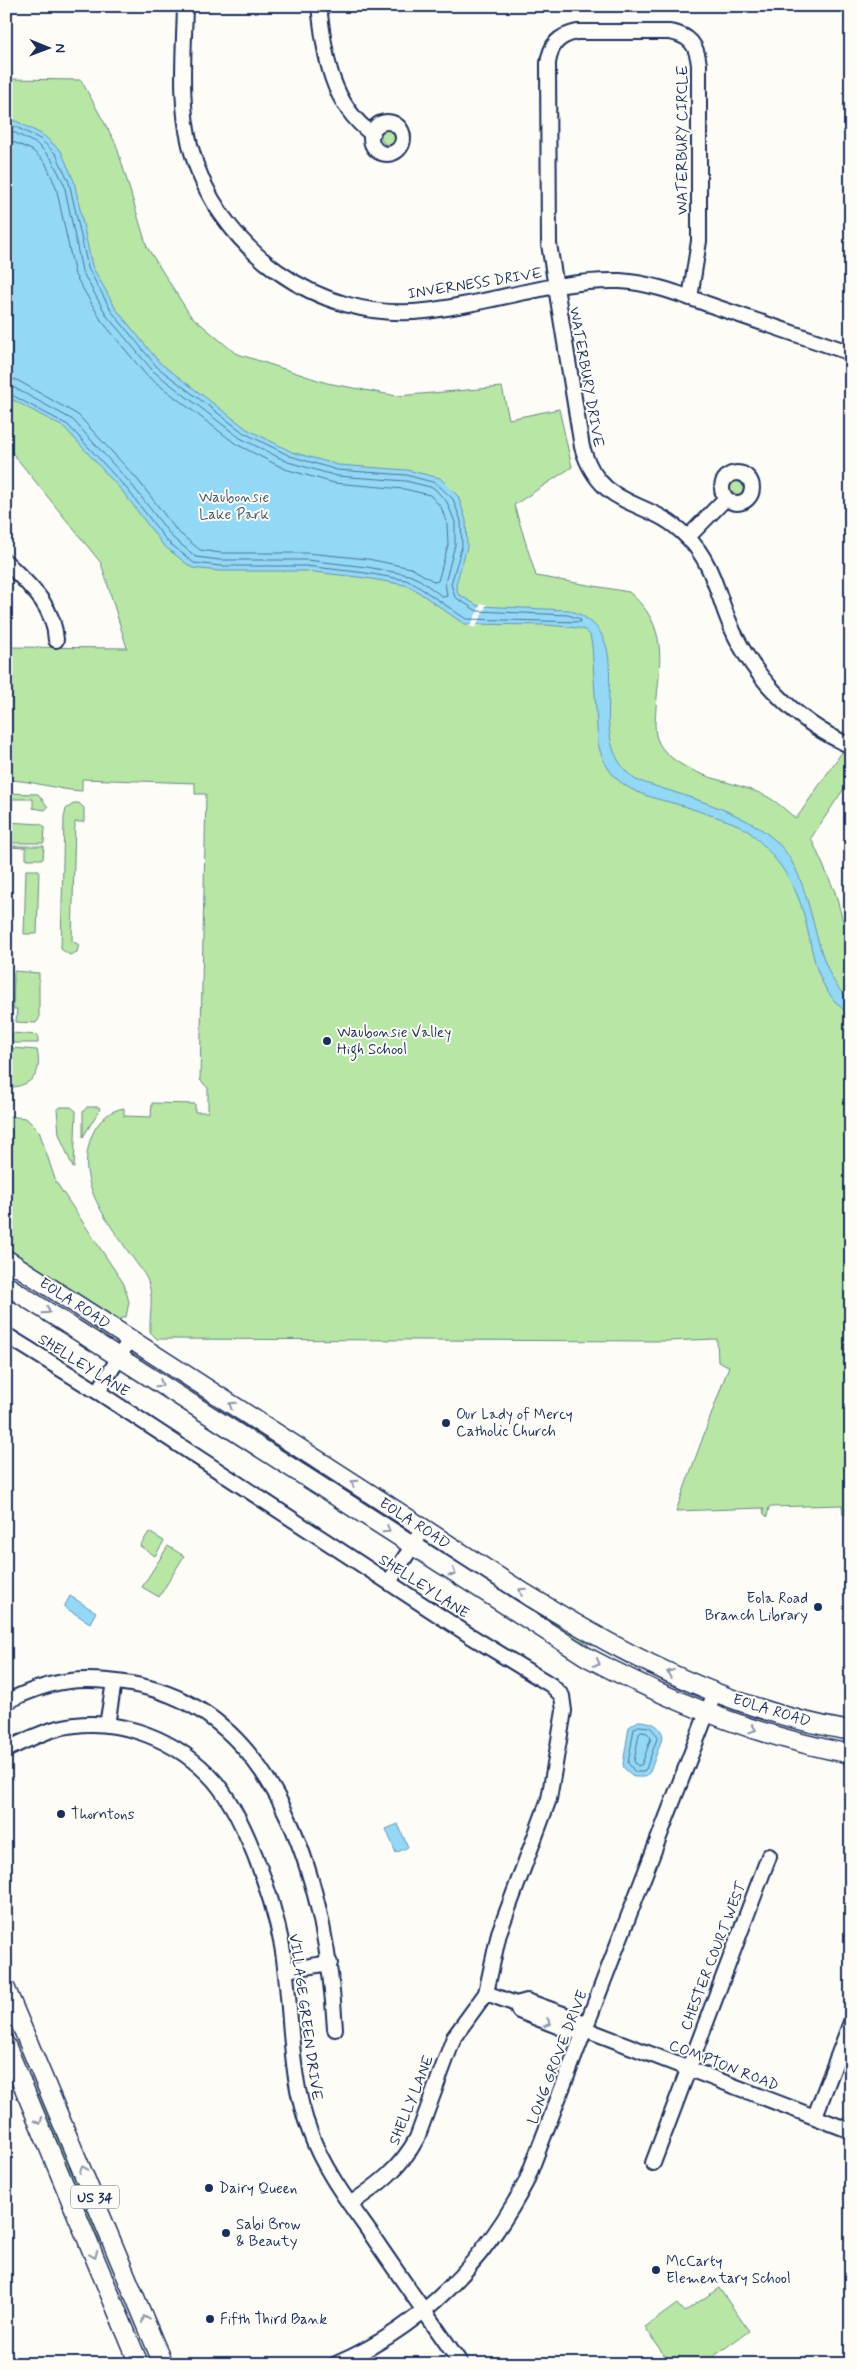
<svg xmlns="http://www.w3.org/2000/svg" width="857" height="2370" viewBox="0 0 857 2370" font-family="Mynerve,sans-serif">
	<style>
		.green { fill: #b7e6a5; stroke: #698a82 }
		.water { fill: #93d8f5; stroke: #6394b9 }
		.pier { fill: #fdfcf7 }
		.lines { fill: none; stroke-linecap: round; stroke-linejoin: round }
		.shore { stroke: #4b739a; stroke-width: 1 }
		.minor-casing { stroke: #1b2f5e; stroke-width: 18 }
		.major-casing { stroke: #1b2f5e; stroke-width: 21 }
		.minor { stroke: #fdfcf7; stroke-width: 14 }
		.major { stroke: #fdfcf7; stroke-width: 18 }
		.oneway { stroke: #8c96aa }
		.poi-dot { fill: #1b2f5e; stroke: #fdfcf7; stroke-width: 2 }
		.labels { text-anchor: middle; stroke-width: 4; stroke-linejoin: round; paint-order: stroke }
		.shield { fill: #fdfcf7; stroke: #5f6c8c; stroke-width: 1 }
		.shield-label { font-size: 14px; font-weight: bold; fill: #1b2f5e }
		.street-label { font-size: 15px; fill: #1b2f5e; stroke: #fdfcf7 }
		.park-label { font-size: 15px; fill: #425d70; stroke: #fdfcf7 }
		.poi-label { font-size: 15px; fill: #1b2f5e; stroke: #fdfcf7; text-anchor: start }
	</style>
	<rect width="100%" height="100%" fill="#fdfcf7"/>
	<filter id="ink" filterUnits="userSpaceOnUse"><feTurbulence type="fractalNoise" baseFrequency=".02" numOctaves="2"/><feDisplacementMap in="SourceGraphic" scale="10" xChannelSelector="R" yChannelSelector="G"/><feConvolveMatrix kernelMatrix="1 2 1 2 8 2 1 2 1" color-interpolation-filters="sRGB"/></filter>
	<g filter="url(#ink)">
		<g class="green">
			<path d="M6,79L81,80L116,144L147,247L190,315L235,353L327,383L397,396L502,387L509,419L559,409L572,467L514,505L536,576L629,592C669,626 660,661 656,708C655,723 653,736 662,748C686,778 733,780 766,796C776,801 787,811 796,819L842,752L851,756V778L811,838L835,892L851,950V1515L843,1514L842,1505L769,1507L767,1517L764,1514L763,1508L676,1511L729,1366L718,1362L717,1339L667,1341L157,1339L150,1332C149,1313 155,1298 147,1279C143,1271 137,1264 132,1257C107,1220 72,1180 93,1133C99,1120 110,1110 124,1108V1116L151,1117L152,1103L195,1104V1112H208V1088L200,1080L206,794H195V783L82,779V791C56,790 32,780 6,780V647L127,648L101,563L10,450L6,449Z"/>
			<circle cx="389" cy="137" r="8"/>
			<circle cx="738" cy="488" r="8"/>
			<polygon points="6,793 38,794 48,807 45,810 33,808 33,799 6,799"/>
			<polygon points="75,803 79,803 84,808 84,822 75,822 72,941 79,945 77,952 70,955 61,949 64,818 66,809"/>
			<polygon points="7,822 41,824 45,827 44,843 6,843"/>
			<polygon points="6,846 44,846 43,859 26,859 26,848 6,847"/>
			<polygon points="26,870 39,870 37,934 24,934"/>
			<polygon points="14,971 39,973 39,1019 36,1023 16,1022 17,1009 13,1009"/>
			<polygon points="12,1033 38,1035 38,1043 12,1043"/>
			<path d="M12,1048L37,1050C43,1077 30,1086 6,1088V1065H11Z"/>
			<polygon points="61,1107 71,1107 76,1111 74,1168 73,1168 59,1134 57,1109"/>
			<polygon points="87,1107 99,1107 100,1109 83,1137 83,1112"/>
			<polygon points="6,1116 26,1118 39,1131 56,1182 124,1284 129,1302 126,1317 118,1320 110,1318 6,1251"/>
			<polygon points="228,1417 265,1434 316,1467 315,1469 281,1453"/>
			<polygon points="149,1532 164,1541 155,1556 140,1546"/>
			<polygon points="168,1546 184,1556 159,1597 142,1587"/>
			<polygon points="520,1605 559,1623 590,1641 589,1644 566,1636"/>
			<polygon points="43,2093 106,2244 101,2245 83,2207 37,2096"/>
			<polygon points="719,2288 749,2331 714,2356 715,2364 670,2364 645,2327 677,2304 684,2312"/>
		</g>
		<g class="water">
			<path d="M6,120L16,121L43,135L61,151L74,181L92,266L116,309L160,363L247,429L292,452L338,465L407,470L440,478L458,496L466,520L467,547L456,584L458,594L478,606L569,610C650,637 573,734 636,780C678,794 746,811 777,842C819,883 809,970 851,1001V1015C808,987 815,939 798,897C788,873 773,854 754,836C741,824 726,820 710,815C701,812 693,809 684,806C643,795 610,791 598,744L592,645L590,635L585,630L578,628L547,625L464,624L414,589L405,585L366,578L306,571H219L192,568L163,545L123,492L65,428L6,396Z"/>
			<polygon points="70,1596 96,1612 90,1623 64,1607"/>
			<path d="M638,1721C649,1721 660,1724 663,1736L650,1772L645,1777H634L624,1768L623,1764L629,1727Z"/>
			<polygon points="398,1824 408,1847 396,1853 386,1829"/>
		</g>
		<polygon class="pier" points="481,604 487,604 476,627 470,627"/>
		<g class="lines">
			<g class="shore">
				<polyline points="6,125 14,126 40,139 56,154 69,182 88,268 112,312 157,367 244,433 290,456 337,470 406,475 436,483 453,499 461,521 462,546 451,584 455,597 477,611 568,615 580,619 581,622 466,619 416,585 406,580 366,573 306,566 220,566 194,563 167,541 127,489 68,425 6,392"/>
				<polyline points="6,131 13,132 37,144 51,158 64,184 82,271 107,316 153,371 240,438 288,462 337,476 406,481 434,488 447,502 455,522 455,545 445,583 447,596 443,597 420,580 409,575 367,567 307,560 220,560 196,557 172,537 132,485 73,420 13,387 6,385"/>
				<polyline points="6,139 32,150 45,162 56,187 75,275 101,320 146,375 236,444 285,469 334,483 404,489 430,495 441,507 447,524 448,545 438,581 435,582 411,568 368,559 307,553 221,553 200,550 177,531 138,480 78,415 17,380 6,378"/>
				<polygon points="639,1726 650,1727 658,1736 646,1769 643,1772 635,1772 628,1763 634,1729"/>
				<polygon points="642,1732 647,1733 651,1738 642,1764 638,1766 634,1762 639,1734"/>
			</g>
			<defs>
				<g id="minor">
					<path d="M185,6C184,52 179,100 190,145C216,248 318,323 425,311C490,304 554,279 620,281C654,283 687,297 719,308C763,323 807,338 851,353"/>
					<path d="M319,6C325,55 330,103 372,134"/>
					<circle cx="387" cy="138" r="16"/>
					<path d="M690,298L699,241V65C697,45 690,35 669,32H577C558,36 551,44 548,63L549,244L582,447C602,513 648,496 687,537C709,558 716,587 726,614C747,672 795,722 851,746"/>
					<circle cx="737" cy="488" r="15"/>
					<polyline points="688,537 726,498"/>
					<path d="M6,562C29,585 54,605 56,640"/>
					<path d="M6,1335L98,1392L469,1635L551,1685L562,1696L564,1711L549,1799L499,1933L486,1993L454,2037L417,2138C401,2168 377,2186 350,2204"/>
					<polyline points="98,1392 130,1339"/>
					<polyline points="389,1582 424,1528"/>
					<path d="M6,1702C52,1679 81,1676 131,1684C284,1710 328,1898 335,2029"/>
					<polyline points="107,1725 114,1682"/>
					<path d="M6,1750C22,1742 38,1734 55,1729C109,1714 169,1735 208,1774C243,1808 273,1898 282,1946C293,2007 287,2073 310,2132C324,2171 350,2204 373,2237C402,2280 432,2322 461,2364"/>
					<polyline points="286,1970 330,1963"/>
					<polyline points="486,1993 516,2004 527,2001 577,2019 585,2029 851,2131"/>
					<polyline points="516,2004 519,2011 570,2031 585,2029"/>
					<polyline points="815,2116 851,2022"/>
					<polyline points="653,2163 769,1856"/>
					<path d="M336,2364C422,2327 483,2264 526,2182L715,1692"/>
				</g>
				<g id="major">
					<path d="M6,1259C131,1340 256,1420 380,1500C528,1595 673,1701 851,1731"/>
					<path d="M6,1285L587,1657C670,1701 758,1737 851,1754"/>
					<polyline points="6,1989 163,2364"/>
					<polyline points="6,2045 139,2364"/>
				</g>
			</defs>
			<use href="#minor" class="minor-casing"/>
			<use href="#major" class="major-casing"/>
			<use href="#minor" class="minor"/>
			<use href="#major" class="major"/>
		</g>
		<defs><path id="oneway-chevron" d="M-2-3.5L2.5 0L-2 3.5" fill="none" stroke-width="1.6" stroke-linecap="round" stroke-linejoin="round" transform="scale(1.25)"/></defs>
		<g class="oneway">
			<use href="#oneway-chevron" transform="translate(47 1311) rotate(33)"/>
			<use href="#oneway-chevron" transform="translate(160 1384) rotate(33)"/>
			<use href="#oneway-chevron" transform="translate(232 1405) rotate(-147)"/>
			<use href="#oneway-chevron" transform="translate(354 1483) rotate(-147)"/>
			<use href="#oneway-chevron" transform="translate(387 1530) rotate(33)"/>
			<use href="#oneway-chevron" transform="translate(453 1573) rotate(33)"/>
			<use href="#oneway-chevron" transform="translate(522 1591) rotate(-147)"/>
			<use href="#oneway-chevron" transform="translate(597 1663) rotate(28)"/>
			<use href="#oneway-chevron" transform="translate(670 1673) rotate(-158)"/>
			<use href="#oneway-chevron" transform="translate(753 1729) rotate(18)"/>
			<use href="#oneway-chevron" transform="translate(548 2023) rotate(21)"/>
			<use href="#oneway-chevron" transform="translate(39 2121) rotate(67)"/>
			<use href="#oneway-chevron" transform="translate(83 2169) rotate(-112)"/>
			<use href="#oneway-chevron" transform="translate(94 2255) rotate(68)"/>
			<use href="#oneway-chevron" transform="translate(145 2319) rotate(-113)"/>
		</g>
	</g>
	<g class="poi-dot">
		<circle cx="327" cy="1041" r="5"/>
		<circle cx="446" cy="1423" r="5"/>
		<circle cx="818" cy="1607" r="5"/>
		<circle cx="61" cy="1814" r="5"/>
		<circle cx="209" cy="2188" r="5"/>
		<circle cx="226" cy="2233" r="5"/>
		<circle cx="656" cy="2270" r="5"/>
		<circle cx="210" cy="2319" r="5"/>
	</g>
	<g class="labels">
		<rect class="shield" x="71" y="2185.5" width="48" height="23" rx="4"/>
		<g class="shield-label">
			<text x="95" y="2202">US 34</text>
		</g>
		<g class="street-label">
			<text transform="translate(682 140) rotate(-90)" y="5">WATERBURY CIRCLE</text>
			<text transform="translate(475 283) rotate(-9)" y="5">INVERNESS DRIVE</text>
			<text transform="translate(587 377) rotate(80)" y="5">WATERBURY DRIVE</text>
			<text transform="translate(75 1303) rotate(33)" y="5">EOLA ROAD</text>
			<text transform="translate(84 1365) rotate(32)" y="5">SHELLEY LANE</text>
			<text transform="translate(415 1523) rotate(33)" y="5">EOLA ROAD</text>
			<text transform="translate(424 1586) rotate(33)" y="5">SHELLEY LANE</text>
			<text transform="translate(772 1710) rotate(17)" y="5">EOLA ROAD</text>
			<text transform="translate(713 1956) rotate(-69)" y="5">CHESTER COURT WEST</text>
			<text transform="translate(306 2017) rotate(82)" y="5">VILLAGE GREEN DRIVE</text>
			<text transform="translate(557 2057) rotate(-69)" y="5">LONG GROVE DRIVE</text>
			<text transform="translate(724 2065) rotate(21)" y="5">COMPTON ROAD</text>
			<text transform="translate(411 2100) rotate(-68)" y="5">SHELLY LANE</text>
		</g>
		<g class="park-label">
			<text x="234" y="502">Waubonsie<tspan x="234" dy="17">Lake Park</tspan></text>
		</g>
		<g class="poi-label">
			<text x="337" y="1037">Waubonsie Valley<tspan x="337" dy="17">High School</tspan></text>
			<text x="456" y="1419">Our Lady of Mercy<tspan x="456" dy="17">Catholic Church</tspan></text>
			<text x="808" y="1603" text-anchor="end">Eola Road<tspan x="808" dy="17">Branch Library</tspan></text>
			<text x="71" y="1819">Thorntons</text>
			<text x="219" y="2193">Dairy Queen</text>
			<text x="236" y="2229">Sabi Brow<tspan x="236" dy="17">&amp; Beauty</tspan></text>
			<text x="666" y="2266">McCarty<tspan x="666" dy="17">Elementary School</tspan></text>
			<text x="220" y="2324">Fifth Third Bank</text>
		</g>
	</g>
	<rect width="857" height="2370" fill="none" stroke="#fdfcf7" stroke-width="25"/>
	<rect x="12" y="12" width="832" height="2345" fill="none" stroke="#1b2f5e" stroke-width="2" filter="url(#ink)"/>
	<g transform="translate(48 48) rotate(91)" stroke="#fdfcf7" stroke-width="4" paint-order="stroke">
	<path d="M0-4L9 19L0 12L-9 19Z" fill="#1b2f5e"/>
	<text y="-8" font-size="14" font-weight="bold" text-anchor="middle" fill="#1b2f5e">N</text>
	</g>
</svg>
